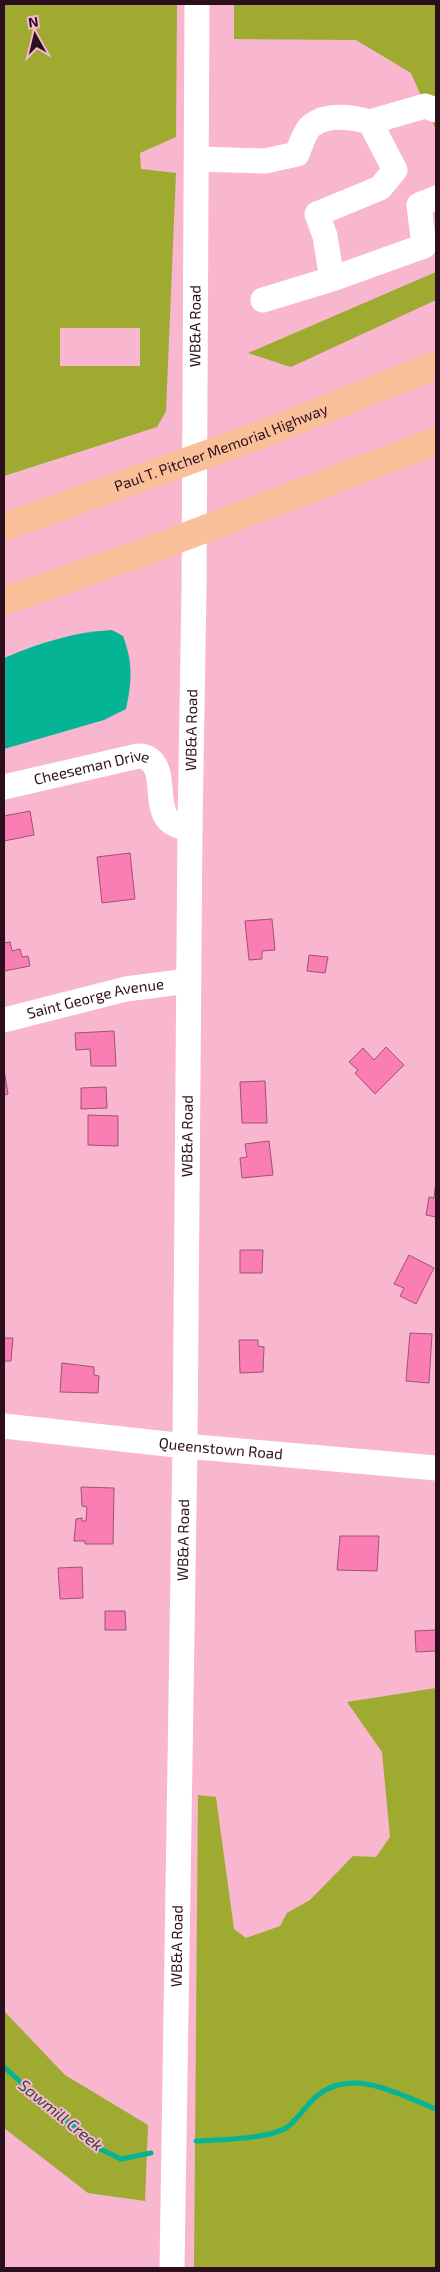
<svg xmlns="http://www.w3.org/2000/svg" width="440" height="2272" viewBox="0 0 440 2272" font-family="'Exo 2',sans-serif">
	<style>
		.green { fill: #9eaa30; fill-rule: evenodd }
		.water { fill: #05b395 }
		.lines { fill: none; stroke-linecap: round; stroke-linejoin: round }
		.stream { stroke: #05b395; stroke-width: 5 }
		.building { fill: #fa7eb3; stroke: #9c5472 }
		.minor { stroke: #fff; stroke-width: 25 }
		.highway { stroke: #fac09a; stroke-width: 28 }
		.labels { text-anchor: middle; stroke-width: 4; stroke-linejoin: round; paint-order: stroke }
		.street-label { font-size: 15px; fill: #2c0f1c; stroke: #f8b6cf }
		.water-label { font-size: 16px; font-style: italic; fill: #2d4a42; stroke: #f8b6cf }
	</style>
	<rect width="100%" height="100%" fill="#f8b6cf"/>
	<g class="green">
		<path d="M4,4H177L176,137L140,153L141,169L176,173L166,411L157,427L4,476ZM60,328H140V366H60Z"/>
		<polygon points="234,4 436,4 436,130 411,73 356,40 234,39"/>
		<polygon points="436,272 436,300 291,367 248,353"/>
		<polygon points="436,1688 436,2268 194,2268 198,1795 216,1797 234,1929 246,1938 280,1926 287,1913 310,1900 353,1856 376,1857 390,1837 382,1752 347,1702"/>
		<polygon points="4,2011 65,2075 148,2125 145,2201 88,2193 4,2128"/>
	</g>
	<path class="water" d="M112,630L123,636C133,663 132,681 126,709L104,720L4,749V658C40,643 73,632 112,630Z"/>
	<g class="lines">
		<g class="stream">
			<polyline points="4,2067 52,2110 79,2130 98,2148 121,2159 151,2153"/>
			<path d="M196,2141C218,2140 267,2139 286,2128C299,2119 306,2104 318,2095C354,2067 400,2095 436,2109"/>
		</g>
	</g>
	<g class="building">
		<polygon points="30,811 34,835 4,841 4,816"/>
		<polygon points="130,853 135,899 102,903 97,857"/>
		<polygon points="272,919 275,950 262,951 262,959 249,960 245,921"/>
		<polygon points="10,942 12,951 20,949 22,957 28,956 30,966 4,971 4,943"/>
		<polygon points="309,955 328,957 325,973 307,971"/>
		<polygon points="114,1031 116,1066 91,1066 90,1049 76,1050 75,1033"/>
		<polygon points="386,1047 404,1065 375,1094 355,1073 358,1070 349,1062 363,1048 374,1060"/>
		<polygon points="4,1070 8,1094 4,1095"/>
		<polygon points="265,1081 267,1123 242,1123 240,1082"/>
		<polygon points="106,1087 107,1108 81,1109 81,1088"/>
		<polygon points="88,1115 118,1116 118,1146 88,1145"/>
		<polygon points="269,1141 273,1175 242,1178 240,1158 247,1157 245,1144"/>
		<polygon points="436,1180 436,1217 426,1215 429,1197 434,1198"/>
		<polygon points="240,1250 263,1250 262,1273 240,1273"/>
		<polygon points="409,1255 434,1268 416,1304 400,1296 404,1288 394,1284"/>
		<polygon points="410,1333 432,1334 429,1383 406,1381"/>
		<polygon points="4,1338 13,1338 11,1361 4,1361"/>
		<polygon points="239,1340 258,1340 258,1346 264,1347 263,1372 240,1373"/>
		<polygon points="62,1363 94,1367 94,1375 99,1376 98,1393 60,1392"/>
		<polygon points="81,1487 114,1488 113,1544 85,1544 85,1541 74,1541 76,1519 82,1518 82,1521 86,1521 87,1507 82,1506"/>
		<polygon points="340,1536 379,1536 377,1571 337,1570"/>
		<polygon points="82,1567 83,1598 60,1599 58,1568"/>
		<polygon points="105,1611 125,1611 126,1630 105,1630"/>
		<polygon points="436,1630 436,1651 416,1652 415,1631"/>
	</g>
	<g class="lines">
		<g class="minor">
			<polyline points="370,122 425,106 436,110"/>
			<path d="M197,159L265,161L297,154C300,147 305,131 311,126C327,113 352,117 370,122L395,170L380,188L317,214L325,236L332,279"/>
			<polyline points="263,300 332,279 424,246 419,205 436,198"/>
			<path id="s1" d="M4,787L138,756C141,756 146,757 149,759C172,775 144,826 190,828"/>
			<path id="s2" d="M4,1020L126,989L188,981"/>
			<path id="s3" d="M4,1426L185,1446L436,1468"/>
			<path id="s4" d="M172,2268L185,1446L190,828L194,589L197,4"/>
		</g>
		<g class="highway">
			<path id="s5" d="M4,527L263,434L436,365"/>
			<polyline points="4,601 142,553 436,441"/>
		</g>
	</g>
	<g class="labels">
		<g class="street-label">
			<text dy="5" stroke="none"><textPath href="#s4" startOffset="1942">WB&amp;A Road</textPath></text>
			<text dy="5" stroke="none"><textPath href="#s5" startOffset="231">Paul T. Pitcher Memorial Highway</textPath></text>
			<text dy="5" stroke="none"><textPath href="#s4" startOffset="1538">WB&amp;A Road</textPath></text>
			<text dy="5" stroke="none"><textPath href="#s1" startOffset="90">Cheeseman Drive</textPath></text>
			<text dy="5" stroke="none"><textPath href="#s2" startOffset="94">Saint George Avenue</textPath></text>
			<text dy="5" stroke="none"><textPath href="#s4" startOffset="1132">WB&amp;A Road</textPath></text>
			<text dy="5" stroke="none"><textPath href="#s3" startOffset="218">Queenstown Road</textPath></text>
			<text dy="5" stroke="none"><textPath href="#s4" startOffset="728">WB&amp;A Road</textPath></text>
			<text dy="5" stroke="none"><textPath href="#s4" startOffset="322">WB&amp;A Road</textPath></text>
		</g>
		<g class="water-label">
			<text transform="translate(61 2115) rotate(39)" y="6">Sawmill Creek</text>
		</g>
	</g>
	<rect width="440" height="2272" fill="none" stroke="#2c0f1c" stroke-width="10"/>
	<g transform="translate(35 35) rotate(352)" stroke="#f8b6cf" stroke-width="4" paint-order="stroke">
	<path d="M0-4L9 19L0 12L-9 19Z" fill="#2c0f1c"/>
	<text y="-8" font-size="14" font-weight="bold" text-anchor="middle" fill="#2c0f1c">N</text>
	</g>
</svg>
